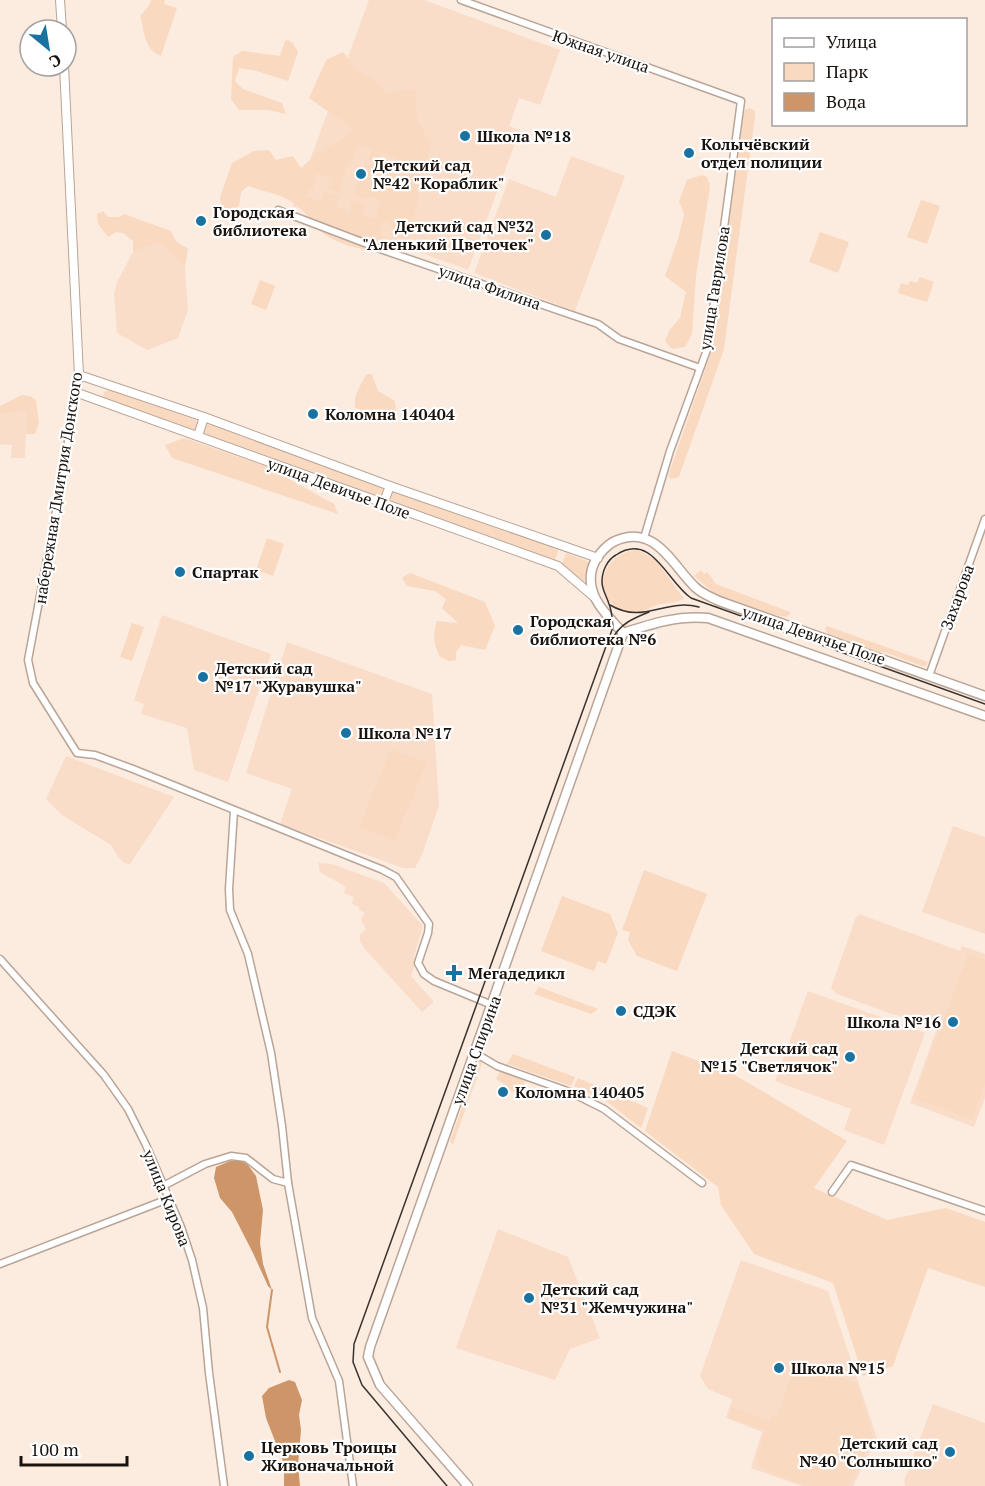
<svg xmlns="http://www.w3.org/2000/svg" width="985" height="1486" viewBox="0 0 985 1486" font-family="'PT Serif',serif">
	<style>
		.built { fill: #f9ddc9 }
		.green { fill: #fad9c1; fill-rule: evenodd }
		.water { fill: #ce9568 }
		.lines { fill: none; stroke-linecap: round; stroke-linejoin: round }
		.stream { stroke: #ce9568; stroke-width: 2 }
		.minor-casing { stroke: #b9a597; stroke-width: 9 }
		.tertiary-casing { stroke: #b9a597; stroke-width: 10 }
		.secondary-casing { stroke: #b9a597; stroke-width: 11 }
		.minor { stroke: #fff; stroke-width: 6 }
		.tertiary { stroke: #fff; stroke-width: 8 }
		.secondary { stroke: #fff; stroke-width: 8 }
		.tram { stroke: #3a322c; stroke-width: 1.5 }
		.poi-dot { fill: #1a72a1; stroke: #fff; stroke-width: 2 }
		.labels { text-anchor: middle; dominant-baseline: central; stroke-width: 4.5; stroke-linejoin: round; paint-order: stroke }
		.street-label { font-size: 16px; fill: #19120d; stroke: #fff }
		.poi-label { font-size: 16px; font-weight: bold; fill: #19120d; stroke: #fff; text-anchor: start }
	</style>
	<rect width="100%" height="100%" fill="#fcebdf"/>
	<g class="built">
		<path d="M369 0H424L560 50 540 105 519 98 509 126 520 130 468 270 293 206Z"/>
		<path d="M571 156 625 176 575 311 474 273 509 179 556 197Z"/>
		<path d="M157 241 185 267 188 310 178 338 147 350 117 333 114 294 117 282 133 252Z"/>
		<path d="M27 411 25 458H11L12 445 0 444V414Z"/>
		<path d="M162 615 271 654 228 782 194 770 187 728 141 714 144 704 134 700Z"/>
		<path d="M287 642 432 694 439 805 422 855 415 868H403L280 824 292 789 246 773Z"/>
		<path d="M66 756 174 797 130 864 124 863 118 857 111 845 62 815 46 799Z"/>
		<path d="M953 826 985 837V934L922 912Z"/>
		<path d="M318 863 332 864 384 883 423 926 414 956 415 965 411 976 434 1002 422 1012 364 948 360 941V934L366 929 361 919 365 913 359 910V907L352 904 354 897 344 893 346 887 320 872Z"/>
		<path d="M859 914 960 951 962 946 985 954V1098L974 1127 910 1103 938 1026 889 1013 837 994 831 988 855 919Z"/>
		<path d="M808 991 925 1033 884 1145 844 1130 851 1109 775 1081Z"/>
		<path d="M498 1229 568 1257 600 1338 570 1349 555 1380 456 1348Z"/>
		<path d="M741 1260 828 1291 877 1438 853 1486H802L751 1468 762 1432 726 1418 732 1399 708 1389 700 1376Z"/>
		<path d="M933 1404 985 1423V1486H905L904 1481Z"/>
	</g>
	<g class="green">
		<path d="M151 0H165L164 4 177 8 161 56C143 49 145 31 140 16L148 7Z"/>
		<path d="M288 40 293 43 298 52 288 81 257 71 239 68 235 81 243 89 282 103 286 114 268 110H239L231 99 233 57 242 51 280 56 285 41Z"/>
		<path d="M343 52 356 70 372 78 387 93 414 89C419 101 415 99 416 109 416 121 425 133 431 143L415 213 403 237 397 238 389 223 383 221 380 225 383 240 372 251C355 248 332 242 319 230 311 222 305 212 297 205 282 194 265 192 248 186L241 192 239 206 222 216 220 197 232 163 254 151 269 150 276 160 293 156 301 168 320 151 346 137 353 129 309 98 326 60ZM358 145 372 150 367 159 381 164 382 161 379 160 382 153 396 158 390 175 392 177 389 183 376 178 379 168 365 163 353 194 368 199 370 196 381 200 374 219 362 214 366 204 351 199 350 204 352 205 349 212 336 207 339 197 325 192 321 202 306 196 309 189 312 190 318 173 332 179 330 186H327L326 188 341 193 342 190 339 188 349 161H352Z"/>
		<path d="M750 108 755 111V116L724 349 679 477 671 479 668 476 712 350 744 113 745 110Z"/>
		<path d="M702 175 707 177 710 187 696 276 692 334 685 347 672 349 665 341 669 331 680 318 686 292 665 276 678 239 684 214 679 201 687 180Z"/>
		<path d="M921 200 940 206 927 244 907 237Z"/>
		<path d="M103 211 108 217H120L124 214 171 231 176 241 188 249 185 267 158 242 133 252V241L123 233 116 232 108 237 98 224 97 214Z"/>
		<path d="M820 232 849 242 838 273 809 262Z"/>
		<path d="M920 277 934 282 927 302 898 293 901 283 908 285 910 281 917 283Z"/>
		<path d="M260 280 275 286 266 310 251 304Z"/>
		<path d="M367 374H372L378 391 395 401 396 411 393 422 367 416 355 407C353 396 361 384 367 374Z"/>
		<path d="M110 390 196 420 198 424 196 431 193 432 104 400 103 396 104 392Z"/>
		<path d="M22 395 30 396 36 400 39 423 35 434H26L27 411 0 414V406Z"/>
		<path d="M206 422 384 487 386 490 381 498 377 497 203 434 202 432Z"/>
		<path d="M184 438 289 474V479L334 504 338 514 172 458 165 445Z"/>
		<path d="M393 490 559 549 555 560 393 502 388 498Z"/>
		<path d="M267 538 284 544 273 576 256 570Z"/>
		<path d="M638 550 656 560 684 599C676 603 666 603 657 605 651 607 646 611 640 612 594 617 589 554 638 550Z"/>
		<path d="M566 553 587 561 589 564 584 583 562 564Z"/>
		<path d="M701 570 704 574 707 572 716 584 790 612V614L786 617 774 615 715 594 694 576Z"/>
		<path d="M410 573 485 602 495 626 485 650 461 645 456 652V660L449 661 440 657C434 645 432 635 437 621L458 623 442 608 446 599 435 591 407 586 402 578Z"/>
		<path d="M132 623 144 627 132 661 120 657Z"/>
		<path d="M827 626 928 662 926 666H922L884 652 877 653 829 636 825 629Z"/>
		<path d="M391 749 427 763 394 841 359 827Z"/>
		<path d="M644 870 707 894 677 971 637 956 628 940 630 932 622 930Z"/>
		<path d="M562 896 610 914 618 933 606 964 598 961 594 971 541 951Z"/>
		<path d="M968 954 985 960V1085L972 1120 914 1098Z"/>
		<path d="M539 987 598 1009 591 1014 534 994Z"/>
		<path d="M672 1051 733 1074 847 1141 814 1188 887 1220 946 1208 985 1222V1287L928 1268 893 1366 863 1376 833 1283 754 1254 721 1205 718 1187 645 1131Z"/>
		<path d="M513 1054 575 1077 571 1086 507 1064Z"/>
		<path d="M480 1060 482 1063 453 1144 450 1142 478 1061Z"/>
		<path d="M500 1071 523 1080 525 1082 522 1093 519 1094 507 1090 508 1086 496 1079Z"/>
		<path d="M578 1078 648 1108 641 1128 606 1101 574 1086Z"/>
		<path d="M798 1358 857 1384 873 1437 848 1486H807L766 1471 759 1465 757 1457 765 1430 729 1418 732 1407 769 1421 772 1415 777 1416Z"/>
	</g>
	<g class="water">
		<path d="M230 1161H242L248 1165 256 1176 263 1210 260 1243 263 1264 272 1290 268 1286 253 1253 232 1212 220 1198 214 1178 216 1167Z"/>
		<path d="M289 1380 295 1382 302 1400 299 1415 301 1430 298 1465 300 1486H284V1464L266 1418 262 1396 269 1388Z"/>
	</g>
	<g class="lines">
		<path class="stream" d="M272 1290 267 1327 280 1372"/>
		<defs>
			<g id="minor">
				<path d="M461 0 741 101 708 347 670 451 644 538"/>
				<path d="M278 210 383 250 598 324 619 339 700 368"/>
				<path d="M75 392 65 463 28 660 33 683 77 753 95 755 133 769 383 870 396 877 429 924 428 933 418 963 424 974 434 981 492 1005"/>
				<path d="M929 676 985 519"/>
				<path d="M234 811 229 889 230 910 248 954 271 1053 282 1126 288 1183 312 1318 339 1381 353 1486"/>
				<path d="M0 959 104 1075 128 1109 146 1145 181 1227 192 1260 203 1308 209 1373 224 1486"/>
				<path d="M475 1053 497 1066 570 1092 604 1109 702 1183"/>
				<path d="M163 1186 205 1164 231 1156 246 1158 273 1179 288 1183"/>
				<path d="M832 1192 851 1165 985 1211"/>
				<path d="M0 1264 168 1199"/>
			</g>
			<g id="tertiary">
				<path d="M60 0 62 30"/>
				<path d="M64 66 79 375 75 392 558 566 594 597"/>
				<path d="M79 375 204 417 390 486 598 558"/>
				<path d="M198 436 204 417"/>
				<path d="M383 504 390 486"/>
			</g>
			<g id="secondary">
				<path d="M623 633C607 615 585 596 592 569 595 558 605 546 615 541 655 523 672 565 695 587 702 594 711 597 719 601L985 696"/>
				<path d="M623 633C651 624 678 615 708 618L985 716"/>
				<path d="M468 1486 380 1385 368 1357 370 1347 623 633"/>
			</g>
		</defs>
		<use href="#minor" class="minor-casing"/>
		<use href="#tertiary" class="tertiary-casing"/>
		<use href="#secondary" class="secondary-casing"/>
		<use href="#minor" class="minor"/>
		<use href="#tertiary" class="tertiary"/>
		<use href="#secondary" class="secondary"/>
		<g class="tram">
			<path d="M610 605C644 625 664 598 699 607"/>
			<path d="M612 640C619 624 634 618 649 612"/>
			<path d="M447 1486 362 1385 353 1362 354 1344 613 627C612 619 612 611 609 604 607 597 602 590 602 582 602 571 607 560 616 555 652 531 667 582 691 598L985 704"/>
		</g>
	</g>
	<g class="poi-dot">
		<circle cx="465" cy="136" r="6"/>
		<circle cx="689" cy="153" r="6"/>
		<circle cx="361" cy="174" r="6"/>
		<circle cx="201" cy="221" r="6"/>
		<circle cx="546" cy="235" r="6"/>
		<circle cx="313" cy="414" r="6"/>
		<circle cx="180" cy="572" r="6"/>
		<circle cx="518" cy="630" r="6"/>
		<circle cx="203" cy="677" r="6"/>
		<circle cx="346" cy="733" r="6"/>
		<path d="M451 964h6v6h6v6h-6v6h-6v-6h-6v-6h6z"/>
		<circle cx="621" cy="1011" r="6"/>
		<circle cx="953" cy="1022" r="6"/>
		<circle cx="850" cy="1057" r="6"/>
		<circle cx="503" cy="1092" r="6"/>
		<circle cx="529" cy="1298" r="6"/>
		<circle cx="779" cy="1368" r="6"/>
		<circle cx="950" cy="1452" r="6"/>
		<circle cx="249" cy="1456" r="6"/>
	</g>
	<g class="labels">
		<g class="street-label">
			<text transform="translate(601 51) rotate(19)">Южная улица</text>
			<text transform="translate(490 287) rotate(19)">улица Филина</text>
			<text transform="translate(714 288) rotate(-81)">улица Гаврилова</text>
			<text transform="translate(58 488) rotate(-81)">набережная Дмитрия Донского</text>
			<text transform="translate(339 488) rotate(20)">улица Девичье Поле</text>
			<text transform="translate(957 597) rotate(-70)">Захарова</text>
			<text transform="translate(814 635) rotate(19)">улица Девичье Поле</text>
			<text transform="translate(476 1050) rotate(-70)">улица Спирина</text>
			<text transform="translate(167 1198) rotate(68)">улица Кирова</text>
		</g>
		<g class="poi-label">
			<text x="477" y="136">Школа №18</text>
			<text x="701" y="144">Колычёвский<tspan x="701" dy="18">отдел полиции</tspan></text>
			<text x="373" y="165">Детский сад<tspan x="373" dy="18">№42 "Кораблик"</tspan></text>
			<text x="213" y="212">Городская<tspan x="213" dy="18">библиотека</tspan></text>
			<text x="534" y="226" text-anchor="end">Детский сад №32<tspan x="534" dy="18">"Аленький Цветочек"</tspan></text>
			<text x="325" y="414">Коломна 140404</text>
			<text x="192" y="572">Спартак</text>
			<text x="530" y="621">Городская<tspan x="530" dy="18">библиотека №6</tspan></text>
			<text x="215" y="668">Детский сад<tspan x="215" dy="18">№17 "Журавушка"</tspan></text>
			<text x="358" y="733">Школа №17</text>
			<text x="468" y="973">Мегадедикл</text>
			<text x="633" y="1011">СДЭК</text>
			<text x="941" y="1022" text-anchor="end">Школа №16</text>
			<text x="838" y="1048" text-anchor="end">Детский сад<tspan x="838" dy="18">№15 "Светлячок"</tspan></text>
			<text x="515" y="1092">Коломна 140405</text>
			<text x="541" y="1289">Детский сад<tspan x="541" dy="18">№31 "Жемчужина"</tspan></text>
			<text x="791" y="1368">Школа №15</text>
			<text x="938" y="1443" text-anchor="end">Детский сад<tspan x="938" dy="18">№40 "Солнышко"</tspan></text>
			<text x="261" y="1447">Церковь Троицы<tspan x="261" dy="18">Живоначальной</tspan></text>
		</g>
	</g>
	<rect x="772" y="18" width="195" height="108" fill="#ffffff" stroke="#a3a09e" stroke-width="1.5"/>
	<rect x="784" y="38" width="30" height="9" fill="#ffffff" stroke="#a3a09e" stroke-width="1.5"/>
	<text x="826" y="48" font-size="18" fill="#19120d">Улица</text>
	<rect x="784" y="63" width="30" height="18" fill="#fad9c1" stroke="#a3a09e" stroke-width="1.5"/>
	<text x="826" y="78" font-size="18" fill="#19120d">Парк</text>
	<rect x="784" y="93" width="30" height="18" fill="#ce9568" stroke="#a3a09e" stroke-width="1.5"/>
	<text x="826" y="108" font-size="18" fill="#19120d">Вода</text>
	<g transform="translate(48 48) rotate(150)"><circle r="28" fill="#ffffff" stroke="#a3a09e" stroke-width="1.5"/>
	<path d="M0-4.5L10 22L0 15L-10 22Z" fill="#1a72a1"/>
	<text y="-9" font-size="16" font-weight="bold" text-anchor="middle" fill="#19120d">С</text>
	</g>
	<path d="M21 1456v9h106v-9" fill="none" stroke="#19120d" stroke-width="3"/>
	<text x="30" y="1456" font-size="18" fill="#19120d" stroke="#ffffff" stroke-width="4.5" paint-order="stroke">100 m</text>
</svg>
